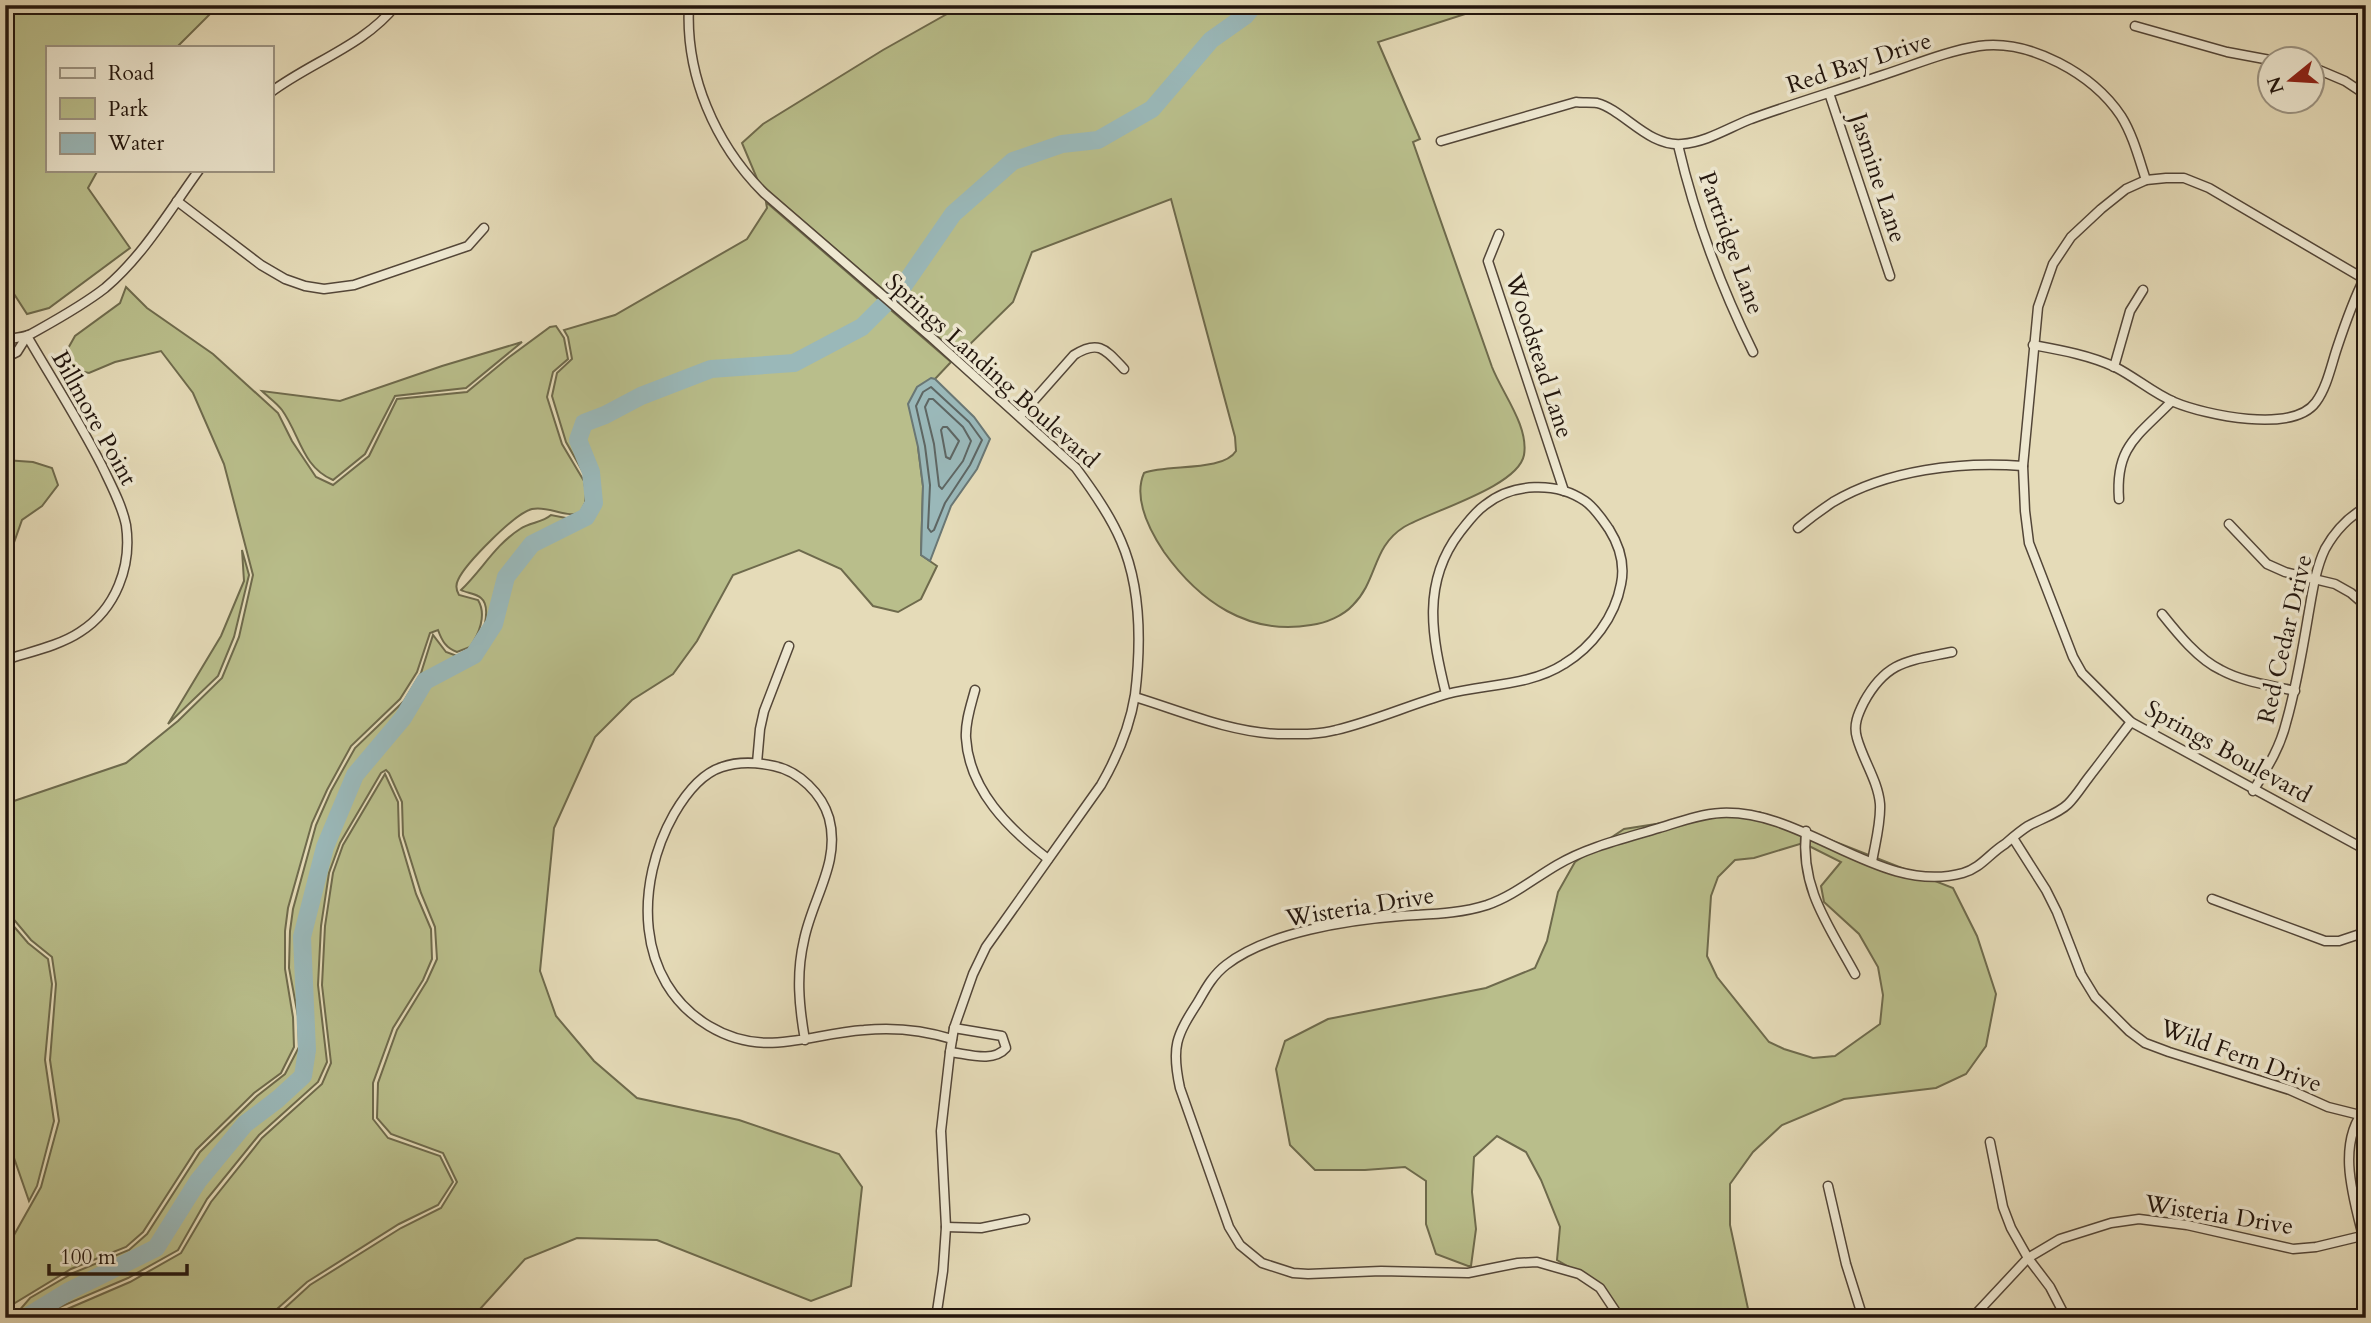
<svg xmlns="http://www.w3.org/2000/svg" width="2371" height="1323" viewBox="0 0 2371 1323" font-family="Cardo,serif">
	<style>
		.green { fill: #b9be8b; stroke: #6e6a4c; stroke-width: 2; fill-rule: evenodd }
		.water { fill: #9ab8b9; stroke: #6a7774; stroke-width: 2 }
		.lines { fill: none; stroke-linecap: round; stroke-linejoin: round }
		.shore { stroke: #5e6663; stroke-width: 2 }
		.river { stroke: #9ab8b9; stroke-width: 18 }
		.minor-casing { stroke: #534638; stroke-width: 11 }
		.minor { stroke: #eee8d1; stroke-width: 8 }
		.labels { text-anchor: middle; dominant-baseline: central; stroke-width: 7; stroke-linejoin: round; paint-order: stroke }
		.street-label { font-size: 24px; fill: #22150d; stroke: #eee8d1 }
	</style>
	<rect width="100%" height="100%" fill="#e5dbb8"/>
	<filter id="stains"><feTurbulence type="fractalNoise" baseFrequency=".00286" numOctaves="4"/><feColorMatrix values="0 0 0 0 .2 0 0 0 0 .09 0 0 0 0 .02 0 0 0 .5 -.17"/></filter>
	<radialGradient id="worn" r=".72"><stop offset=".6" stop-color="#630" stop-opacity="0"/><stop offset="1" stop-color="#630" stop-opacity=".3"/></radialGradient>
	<g class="green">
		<path d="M5 5H226L212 12 177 47H47V170H98L88 188 130 248 49 308 27 314 5 280Z"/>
		<path d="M963 5H1493L1378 42 1420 139 1413 142C1439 217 1465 292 1492 367 1502 393 1529 426 1524 455 1518 487 1431 511 1404 527 1372 547 1378 580 1353 605 1343 616 1326 623 1311 625 1248 636 1199 601 1164 552 1150 531 1133 498 1144 473 1168 464 1223 472 1236 451L1235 437 1171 199 1032 252 1013 302 959 355 767 190 758 181 742 143 763 124 883 50Z"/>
		<path d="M766 202 951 362 935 379H931L918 447 923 486 921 555 937 566 921 599 898 612 873 606 841 569 799 550 733 575 697 641 673 674 632 700 595 737 554 828 540 971 556 1016 594 1061 637 1098 739 1120 839 1154 862 1187 851 1286 811 1301 657 1240 577 1238 525 1259 472 1318H274L310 1285 401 1228 441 1208 457 1182 443 1153 391 1134 377 1118 378 1083 397 1030 427 981 437 959 435 927 421 893 403 835 402 802 389 773 386 770 381 773 340 843 329 873 321 926 318 985 327 1062 318 1082 259 1135 207 1199 178 1250 128 1278 55 1309 43 1318H6L18 1312 30 1298 73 1273 129 1250 147 1234 200 1152 257 1096 285 1074 299 1047 298 1016 289 968 290 931 293 909 316 825 331 791 355 748 404 701 421 673 433 635 446 652 457 656C461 655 469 653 472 650 483 642 492 607 481 598 476 593 466 593 461 590 482 570 495 545 520 529 530 522 542 523 551 515L571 519 582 516 589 504 591 493 587 479 566 442 552 396 557 373 572 359 568 337 564 330 615 315 747 239 767 208Z"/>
		<path d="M126 287 147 308 213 354 278 413 292 441 316 477 333 485 369 456 397 399 467 392 508 358 550 327 556 326 564 338 568 359 553 372 547 397 562 444 584 481 586 493 585 503 580 513C564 518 548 505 532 509 515 513 465 564 458 580 455 586 456 590 459 595L478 600C487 615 479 634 470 647L457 652C446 648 442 641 438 630L430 633 417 672 400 699 351 746 327 790 312 823 288 908 285 931V969L293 1017 294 1047 281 1073 254 1093 196 1150 143 1232 126 1247 71 1269 5 1309V1251L41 1187 59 1121 50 1060 56 984 52 957 31 940 5 909V804L126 763 178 721 222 678 239 637 253 575 224 464 193 393 161 351 115 362 89 373 75 370 66 352 75 336 120 303Z"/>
		<path d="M522 342 466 388 395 396 365 454 333 480C302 467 300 435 282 410 277 403 268 397 262 391L340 401 442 366Z"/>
		<path d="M5 460 33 462 52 468 58 485 42 506 22 520 11 551 5 557Z"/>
		<path d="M242 550 249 575 234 637 218 676 168 724 221 636 244 581Z"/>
		<path d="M385 774 398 802 399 836 416 894 431 929 432 959 423 980 393 1028 373 1083V1119L388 1138 440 1156 453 1182 438 1205 399 1224 307 1282 267 1318H51L58 1313 130 1282 181 1253 211 1202 262 1138 322 1084 331 1063 322 985 325 926 333 873 343 845Z"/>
		<path d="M1759 812 1953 888 1977 936 1996 994 1986 1046 1966 1074 1936 1088 1844 1099 1782 1125 1753 1152 1730 1184V1225L1750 1318H1622L1588 1278 1557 1260 1560 1227 1541 1180 1526 1152 1497 1136 1474 1157 1472 1192 1476 1229 1471 1266H1468L1436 1254 1426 1224V1181L1405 1167 1365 1170H1315L1290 1145 1276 1069 1285 1041 1328 1019 1486 988 1535 968 1547 941 1558 892 1575 862 1624 829 1720 814ZM1803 843 1841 862 1821 886 1824 902 1859 934 1878 967 1883 995 1880 1024 1835 1056 1813 1058 1784 1049 1769 1042 1717 977 1707 956 1711 896 1718 877 1735 860 1754 858Z"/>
		<path d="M5 916 28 943 48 959 52 984 45 1060 54 1121 37 1186 29 1201 5 1132Z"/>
	</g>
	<path class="water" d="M931 378 935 379 974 417 990 439 977 469 951 506 930 561 921 555 923 486 918 447 908 404 917 387Z"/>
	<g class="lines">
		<g class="shore">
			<path d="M931 387 969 422 982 440 970 465 945 503 934 530 931 532 928 528 930 485 925 446 916 406 923 392Z"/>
			<path d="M929 399H933L963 427 971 441 963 461 942 489 939 486 934 444 925 407Z"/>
			<path d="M943 427H947L959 441 950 459 946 457 941 430Z"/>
		</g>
		<path class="river" d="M25 1318 69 1291 156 1248 198 1181 245 1124 278 1099 303 1076 307 1050 302 937 325 847 355 775 403 718 425 681 474 655 494 624 506 577 532 544 586 517 594 503 591 472 578 440 584 423 605 415 641 396 711 369 794 363 862 327 904 285 953 214 1013 161 1062 144 1098 140 1152 109 1211 40 1245 16 1254 5"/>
		<defs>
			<g id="minor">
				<path d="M689 5C685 75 715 144 764 193L932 338 1076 468C1093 491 1110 515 1121 541 1141 587 1141 646 1135 695 1130 726 1116 759 1101 785L986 947 973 974 954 1028 950 1052 941 1131 946 1227 943 1271 936 1318"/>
				<path d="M2135 26 2227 52 2270 60"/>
				<path d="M2312 67 2345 81 2366 95"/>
				<path d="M271 92C311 62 365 45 396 5"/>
				<path d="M1829 93 1890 276"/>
				<path d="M1441 141 1576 102C1582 103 1591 102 1597 103 1624 110 1648 147 1682 144 1707 142 1728 128 1751 119 1795 103 1839 90 1883 75 1914 65 1947 51 1979 46 2030 39 2093 74 2121 116 2133 135 2139 159 2146 180"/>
				<path d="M1678 145C1695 218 1720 285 1753 352"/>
				<path d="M177 201 261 265 285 279 305 286 324 289 354 285 468 246 484 228"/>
				<path d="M1499 234 1488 261 1564 491"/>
				<path d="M2366 280 2209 188 2184 178H2166L2146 180 2126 189 2101 209 2071 237 2053 264 2038 307 2023 466 2025 511 2029 543 2073 657 2082 673 2131 722 2366 850"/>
				<path d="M5 341C14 337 23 338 31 334 56 320 82 306 105 288 143 256 170 210 199 170"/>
				<path d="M2033 345C2060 350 2089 355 2115 367 2135 377 2153 393 2174 402 2205 415 2293 434 2316 402 2327 387 2331 366 2337 348 2345 324 2353 301 2364 279"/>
				<path d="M5 358 17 352 27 336"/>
				<path d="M2114 367 2130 311 2143 290"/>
				<path d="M1020 416 1074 355C1099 339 1106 350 1124 369"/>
				<path d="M2119 499C2115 446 2138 436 2172 401"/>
				<path d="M2229 524 2267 564 2285 572 2335 584 2351 593 2366 606"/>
				<path d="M1798 528C1809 519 1821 510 1833 502 1887 470 1961 461 2023 466"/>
				<path d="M2162 614C2178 634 2198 659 2221 670 2243 682 2270 685 2295 691"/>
				<path d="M5 660C29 652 59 646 80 632 116 609 132 566 126 525 122 505 111 485 102 466 79 421 52 379 27 336"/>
				<path d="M975 690C971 705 965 722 966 738 969 790 1009 829 1048 859"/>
				<path d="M1135 697C1181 711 1229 732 1278 734 1297 734 1317 735 1336 730 1374 721 1409 705 1447 694 1485 684 1530 686 1564 664 1592 647 1615 617 1621 584 1625 565 1619 545 1609 529 1602 519 1595 508 1585 501 1556 481 1512 483 1485 505 1475 512 1468 522 1460 532 1421 583 1432 637 1446 694"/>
				<path d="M757 763 760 729 764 711 789 646"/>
				<path d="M2253 791C2267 768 2280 748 2286 723 2296 688 2302 653 2308 617 2312 595 2315 570 2325 549 2335 531 2348 517 2366 507"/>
				<path d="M1806 831C1800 889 1829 926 1855 974"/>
				<path d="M2013 838 2046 890 2057 912 2081 974 2095 997 2129 1031 2145 1043 2169 1052 2290 1090 2328 1107 2360 1115"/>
				<path d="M1872 862C1875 844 1881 823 1880 804 1878 781 1863 760 1857 738 1853 725 1858 714 1864 702 1887 660 1909 661 1952 652"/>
				<path d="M2212 899 2325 941H2339L2366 932"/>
				<path d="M805 1040C799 1006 796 974 804 940 812 899 841 862 829 818 822 794 799 771 774 766 756 762 739 761 722 767 700 774 685 795 674 814 635 883 634 981 709 1026 764 1059 807 1034 864 1030 894 1027 923 1030 952 1039"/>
				<path d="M950 1052C968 1054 993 1063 1006 1048L1002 1036 954 1028"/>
				<path d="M1990 1142 2003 1207 2011 1228 2028 1258 2050 1287 2066 1318"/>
				<path d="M1828 1186 1846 1264 1863 1318"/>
				<path d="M946 1227 981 1228 1025 1219"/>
				<path d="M2363 1236C2353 1197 2336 1142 2366 1108"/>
				<path d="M1620 1318 1600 1288 1579 1274 1537 1262 1518 1263 1468 1273 1381 1271 1308 1274 1293 1273 1262 1263 1240 1245 1229 1227 1180 1088C1171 1047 1176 1036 1198 1002 1206 988 1213 975 1226 965 1268 932 1349 920 1401 916 1430 914 1459 914 1487 905 1513 896 1533 879 1557 865 1587 847 1626 838 1659 828 1679 822 1700 814 1721 813 1805 809 1880 896 1963 873 1981 868 1990 853 2005 844 2012 838 2020 831 2028 826 2040 819 2058 814 2068 804 2076 796 2082 786 2089 777 2103 759 2117 740 2131 722"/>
				<path d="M1972 1318 2028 1258 2060 1239 2111 1223 2139 1219 2187 1225 2293 1249 2316 1247 2366 1235"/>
			</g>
		</defs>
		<use href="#minor" class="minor-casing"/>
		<use href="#minor" class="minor"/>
	</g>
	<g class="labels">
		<g class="street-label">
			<text transform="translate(1859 63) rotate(-18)">Red Bay Drive</text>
			<text transform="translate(1878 178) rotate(72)">Jasmine Lane</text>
			<text transform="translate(1731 243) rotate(70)">Partridge Lane</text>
			<text transform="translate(1539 356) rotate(72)">Woodstead Lane</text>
			<text transform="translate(992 371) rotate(42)">Springs Landing Boulevard</text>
			<text transform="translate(94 418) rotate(61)">Billmore Point</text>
			<text transform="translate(2285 639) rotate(-77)">Red Cedar Drive</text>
			<text transform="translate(2228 752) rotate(29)">Springs Boulevard</text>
			<text transform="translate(1360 907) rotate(-9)">Wisteria Drive</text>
			<text transform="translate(2241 1056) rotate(20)">Wild Fern Drive</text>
			<text transform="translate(2219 1215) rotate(9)">Wisteria Drive</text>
		</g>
	</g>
	<rect width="2371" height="1323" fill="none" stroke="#e5dbb8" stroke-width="28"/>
	<rect x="7" y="7" width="2357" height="1309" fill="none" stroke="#22150d" stroke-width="3.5"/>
	<rect x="14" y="14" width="2343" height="1295" fill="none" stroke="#22150d" stroke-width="2"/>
	<rect x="46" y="46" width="228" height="126" fill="#eee8d1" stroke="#9c9483" stroke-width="2"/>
	<rect x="60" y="68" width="35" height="10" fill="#eee8d1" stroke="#9c9483" stroke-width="2"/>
	<text x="108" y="80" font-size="21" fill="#22150d">Road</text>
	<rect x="60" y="98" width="35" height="21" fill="#b9be8b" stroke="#9c9483" stroke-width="2"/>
	<text x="108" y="116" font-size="21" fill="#22150d">Park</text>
	<rect x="60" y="133" width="35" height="21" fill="#9ab8b9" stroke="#9c9483" stroke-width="2"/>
	<text x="108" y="150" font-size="21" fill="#22150d">Water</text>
	<g transform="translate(2291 80) rotate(252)"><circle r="33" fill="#eee8d1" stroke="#9c9483" stroke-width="2"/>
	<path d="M0-5L12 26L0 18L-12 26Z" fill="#8f2418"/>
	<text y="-10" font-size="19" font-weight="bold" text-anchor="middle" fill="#22150d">N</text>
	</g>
	<path d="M49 1264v10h138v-10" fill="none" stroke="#22150d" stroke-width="3.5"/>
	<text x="60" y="1264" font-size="21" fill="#22150d" stroke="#eee8d1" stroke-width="5" paint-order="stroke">100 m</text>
	<rect width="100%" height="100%" filter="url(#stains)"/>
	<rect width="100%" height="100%" fill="url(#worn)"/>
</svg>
